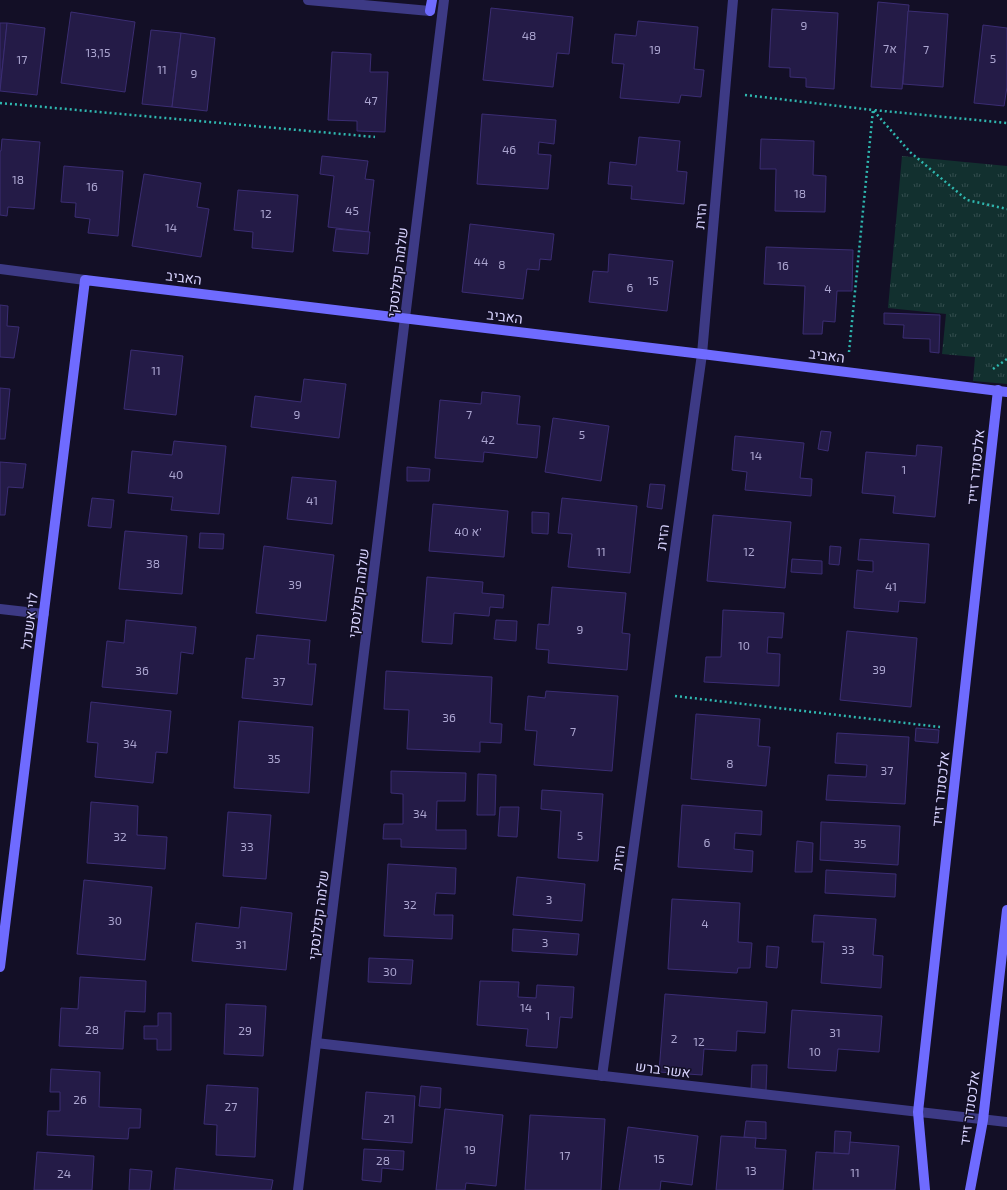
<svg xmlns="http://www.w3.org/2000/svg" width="1007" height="1190" viewBox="0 0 1007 1190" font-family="'Exo 2',Heebo,sans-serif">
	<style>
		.park { fill: url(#park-tufts) }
		.building { fill: #241b47; stroke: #3b2d73 }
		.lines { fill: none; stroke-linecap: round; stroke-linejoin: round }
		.path { stroke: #2fb8b0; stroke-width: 2.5; stroke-dasharray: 2 3; stroke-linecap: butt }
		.street { stroke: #3d3a85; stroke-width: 10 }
		.secondary { stroke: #6f6bff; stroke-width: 10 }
		.labels { text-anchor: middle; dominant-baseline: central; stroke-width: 3; stroke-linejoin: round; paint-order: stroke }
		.number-label { font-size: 12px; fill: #aca6d1 }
		.street-label { font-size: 14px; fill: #d9d4ff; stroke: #130f26 }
	</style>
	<defs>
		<pattern id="park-tufts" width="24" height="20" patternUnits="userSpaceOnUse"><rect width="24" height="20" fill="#12302f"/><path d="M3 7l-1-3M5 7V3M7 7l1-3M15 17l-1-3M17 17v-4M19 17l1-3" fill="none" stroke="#344d4e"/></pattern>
	</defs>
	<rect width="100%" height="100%" fill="#130f26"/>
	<path class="park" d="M902 156 1007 166V384L973 381 975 357 942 354 946 314 888 308Z"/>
	<g class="building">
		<path d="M878 2 909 5 902 89 871 87Z"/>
		<path d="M491 8 573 17 569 54 557 53 553 87 483 80Z"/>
		<path d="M772 9 838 13 834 89 806 87V78L790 77V68L769 67Z"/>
		<path d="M908 11 948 14 943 87 903 84Z"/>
		<path d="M71 12 135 22 125 92 61 83Z"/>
		<path d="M638 21 698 27 694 69 704 70 701 97 681 95 679 103 620 98 624 64 612 63 615 34 636 36Z"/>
		<path d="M0 23H7L0 91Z"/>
		<path d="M7 23 45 28 37 95 0 91Z"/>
		<path d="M983 25 1007 28V87L1004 106 974 103Z"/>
		<path d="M151 30 181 33 172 107 142 104Z"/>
		<path d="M181 33 215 38 207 111 172 107Z"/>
		<path d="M332 52 371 54 370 72H388L385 132 357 131V121L328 120Z"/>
		<path d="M482 114 556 120 554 144 539 142 538 154 551 155 548 189 477 184Z"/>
		<path d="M639 137 680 141 677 171 687 172 684 204 631 199 632 186 608 184 610 162 636 165Z"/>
		<path d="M2 139 40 142 34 209 8 207 7 216 0 215V151H1Z"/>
		<path d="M761 139 814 141 813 175 826 176 825 212 775 211 776 169H760Z"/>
		<path d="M322 156 368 161 365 179 374 180 368 232 328 227 334 176 320 174Z"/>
		<path d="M64 166 123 171 118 236 88 233 90 219 75 217 76 203 61 202Z"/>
		<path d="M144 174 201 183 197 207 209 209 201 257 132 246Z"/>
		<path d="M238 190 298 195 293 252 252 248 253 232 234 230Z"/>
		<path d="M470 224 554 234 551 260 540 259 539 270 527 269 523 299 462 292Z"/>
		<path d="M336 229 370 232 368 254 333 251Z"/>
		<path d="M766 247 853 250 852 291H837L835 322 823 321 822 334H803L805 286 764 284Z"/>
		<path d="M609 254 673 261 667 311 589 302 593 271 608 272Z"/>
		<path d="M0 305 8 306 7 326 19 327 14 358 0 357Z"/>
		<path d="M884 313 940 315 939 353 930 352V339L903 338 904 325 884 324Z"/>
		<path d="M131 350 183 356 176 415 124 409Z"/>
		<path d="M304 379 346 384 339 438 251 427 255 396 301 402Z"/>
		<path d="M0 388 10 389 5 439H0Z"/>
		<path d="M482 392 520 396 517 424 540 426 537 458 484 452 483 462 435 458 440 400 481 404Z"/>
		<path d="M553 418 609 426 601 481 545 472Z"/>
		<path d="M821 431 831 432 828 451 818 449Z"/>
		<path d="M735 436 804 443 800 478 812 479 811 496 745 490 747 472 732 470Z"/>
		<path d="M174 441 226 446 219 514 171 510 173 497 128 493 132 451 172 455Z"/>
		<path d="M917 445 942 447 935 517 893 513 895 496 862 493 866 452 916 456Z"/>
		<path d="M0 462 26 464 23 488 8 487 5 515H0Z"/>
		<path d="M407 467 430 469 429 481H407Z"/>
		<path d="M292 477 336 481 332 524 287 519Z"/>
		<path d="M650 484 665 485 662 509 647 507Z"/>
		<path d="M92 498 114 500 111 528 88 526Z"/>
		<path d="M562 498 637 506 630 573 568 567 572 534 558 533Z"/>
		<path d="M433 504 508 511 504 557 429 551Z"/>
		<path d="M532 512 549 513 548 534 532 533Z"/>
		<path d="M713 515 791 522 785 588 707 581Z"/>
		<path d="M125 531 187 536 182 594 119 589Z"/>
		<path d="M200 533 224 534 223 549 199 548Z"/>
		<path d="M860 539 929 544 925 603 899 601 898 612 854 608 857 570 873 572V561L858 560Z"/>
		<path d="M264 546 334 555 326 621 256 613Z"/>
		<path d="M830 546 841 547 839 565 829 564Z"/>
		<path d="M792 559 822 561V574L791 572Z"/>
		<path d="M427 577 483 582 482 593 504 595 503 608 490 607 489 616 454 613 452 644 422 642Z"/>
		<path d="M552 587 626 593 622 633 630 634 627 670 548 663 549 650 536 649 538 624 549 625Z"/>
		<path d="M723 610 784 613 782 638 768 637 767 653 780 654 779 686 704 682 706 657H721Z"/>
		<path d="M126 620 196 627 193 654 181 652 177 694 102 687 107 641 124 643Z"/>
		<path d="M496 620 517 621 516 641 494 639Z"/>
		<path d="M847 631 917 638 911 707 840 700Z"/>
		<path d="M257 635 310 640 308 664H316L312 705 242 698 246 658 254 659Z"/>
		<path d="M386 671 492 677 490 723 502 724 501 743 480 742V752L407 749 409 710 384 709Z"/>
		<path d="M546 691 618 696 612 771 534 765 537 731 525 730 528 696 545 698Z"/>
		<path d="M91 702 171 711 167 753 156 752 153 783 95 777 98 743 87 742Z"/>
		<path d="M696 714 760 719 758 746 770 747 766 786 691 779Z"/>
		<path d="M239 721 313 727 309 793 234 788Z"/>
		<path d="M916 728 939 730 938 743 915 741Z"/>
		<path d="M837 733 909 737 905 804 826 800 828 775 866 777 867 765 835 763Z"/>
		<path d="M391 771 466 773 465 801H437L436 830H466V849L401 847V839H383L384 824H403V794L391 793Z"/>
		<path d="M478 774 496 775 495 815H477Z"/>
		<path d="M542 790 603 794 598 861 558 858 561 811 541 809Z"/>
		<path d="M91 802 138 806 137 835 167 837 165 869 87 863Z"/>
		<path d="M682 805 762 811 761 835 735 833 734 849 753 851 752 872 678 867Z"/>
		<path d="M500 807H519L517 837 498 836Z"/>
		<path d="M228 812 271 815 266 879 223 876Z"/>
		<path d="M821 822 900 826 898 865 820 860Z"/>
		<path d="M797 841 813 843 812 872H795Z"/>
		<path d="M388 864 456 868 455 894 436 893 434 915H453L452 939 384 936Z"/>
		<path d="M826 870 896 874 895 897 825 893Z"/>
		<path d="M517 877 585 884 582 921 513 915Z"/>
		<path d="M84 880 152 887 145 960 77 954Z"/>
		<path d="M672 899 740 903 738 942 752 943 750 968H738L737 973 668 969Z"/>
		<path d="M241 907 292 913 286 970 192 961 196 923 239 928Z"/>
		<path d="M814 915 876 919 873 955 883 956 881 988 821 983 824 942H812Z"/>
		<path d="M513 929 579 934 577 955 512 951Z"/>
		<path d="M767 946 779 947 777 968 766 967Z"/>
		<path d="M369 958 413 960 411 984 368 982Z"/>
		<path d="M80 977 146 981 145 1012 125 1011 123 1049 59 1046 61 1008 78 1009Z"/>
		<path d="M480 981 519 982 518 997 536 998 537 985 574 987 572 1018 560 1017 557 1048 526 1046 528 1029 477 1025Z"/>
		<path d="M665 994 767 1002 765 1033 737 1031 736 1051 704 1049 702 1075 659 1072Z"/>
		<path d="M226 1004 266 1006 263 1056 224 1054Z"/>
		<path d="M792 1010 882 1016 879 1052 838 1049 836 1071 788 1068Z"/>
		<path d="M158 1013H171V1050H157V1039H144V1026H158Z"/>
		<path d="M752 1065H767L766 1091 751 1090Z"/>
		<path d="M51 1069 100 1072 99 1107 141 1109 140 1128H129L128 1139 47 1135 48 1111H60V1092H50Z"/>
		<path d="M207 1085 258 1088 255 1157 216 1155 217 1125 204 1124Z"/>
		<path d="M421 1086 441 1088 440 1108 419 1106Z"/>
		<path d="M366 1092 415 1096 412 1143 362 1139Z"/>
		<path d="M445 1109 503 1115 496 1186 466 1183 465 1190H436Z"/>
		<path d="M530 1115 605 1119 601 1190H525Z"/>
		<path d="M746 1121 766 1122V1139L744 1137Z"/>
		<path d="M628 1127 698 1136 692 1185 661 1181 660 1190H619Z"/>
		<path d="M835 1131 851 1132 849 1154 834 1153Z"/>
		<path d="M721 1136 756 1138 755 1148 786 1150 783 1190H716Z"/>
		<path d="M850 1142 899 1146 895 1190H813L816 1152 849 1154Z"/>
		<path d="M364 1149 404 1151 403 1170 382 1168 381 1182 362 1180Z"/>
		<path d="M37 1152 94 1156 92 1190H34Z"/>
		<path d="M176 1168 273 1180 271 1190H174Z"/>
		<path d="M130 1169 152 1171 150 1190H129Z"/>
	</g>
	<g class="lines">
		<g class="path">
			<path d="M745 95 873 110 910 152 967 200 1007 209"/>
			<path d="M0 103 375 137"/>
			<path d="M849 352 873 110 1007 123"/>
			<path d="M993 369 1007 359"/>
			<path d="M675 696 940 727"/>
		</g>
		<g class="street">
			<path d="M308 0 430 11"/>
			<path d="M0 269 85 280"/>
			<path d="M0 609 44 614"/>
			<path d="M316 1043 1007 1122"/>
			<path d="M602 1076 702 354 733 0"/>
			<path d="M298 1190 444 0"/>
		</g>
		<g class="secondary">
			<path d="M430 11 432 0"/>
			<path d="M0 967 85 280 702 354 1007 392"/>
			<path d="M925 1190 918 1112 998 390"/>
			<path d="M970 1190 983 1120 1007 910"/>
		</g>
	</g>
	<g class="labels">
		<g class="number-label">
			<text x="804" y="25">9</text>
			<text x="529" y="35">48</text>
			<text x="890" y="48">7א</text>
			<text x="655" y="49">19</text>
			<text x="926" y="49">7</text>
			<text x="98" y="52">13,15</text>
			<text x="993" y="58">5</text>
			<text x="22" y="59">17</text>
			<text x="162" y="69">11</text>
			<text x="194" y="73">9</text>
			<text x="371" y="100">47</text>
			<text x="509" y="149">46</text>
			<text x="18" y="179">18</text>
			<text x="92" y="186">16</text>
			<text x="800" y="193">18</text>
			<text x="352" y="210">45</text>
			<text x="266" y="213">12</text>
			<text x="171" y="227">14</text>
			<text x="481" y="261">44</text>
			<text x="502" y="264">8</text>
			<text x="783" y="265">16</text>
			<text x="653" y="280">15</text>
			<text x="630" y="287">6</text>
			<text x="828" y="288">4</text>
			<text x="156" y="370">11</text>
			<text x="297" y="414">9</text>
			<text x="469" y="414">7</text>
			<text x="582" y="434">5</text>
			<text x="488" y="439">42</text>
			<text x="756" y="455">14</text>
			<text x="904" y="469">1</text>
			<text x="176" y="474">40</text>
			<text x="312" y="500">41</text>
			<text x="468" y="531">40 א'</text>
			<text x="601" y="551">11</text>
			<text x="749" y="551">12</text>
			<text x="153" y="563">38</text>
			<text x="295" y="584">39</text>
			<text x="891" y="586">41</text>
			<text x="580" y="629">9</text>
			<text x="744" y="645">10</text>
			<text x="879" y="669">39</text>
			<text x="142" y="670">36</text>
			<text x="279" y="681">37</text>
			<text x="449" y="717">36</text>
			<text x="573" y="731">7</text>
			<text x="130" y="743">34</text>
			<text x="274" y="758">35</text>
			<text x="730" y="763">8</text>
			<text x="887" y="770">37</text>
			<text x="420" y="813">34</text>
			<text x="580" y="835">5</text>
			<text x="120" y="836">32</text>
			<text x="707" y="842">6</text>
			<text x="860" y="843">35</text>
			<text x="247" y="846">33</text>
			<text x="549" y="899">3</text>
			<text x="410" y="904">32</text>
			<text x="115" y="920">30</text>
			<text x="705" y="923">4</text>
			<text x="545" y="942">3</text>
			<text x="241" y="944">31</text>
			<text x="848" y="949">33</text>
			<text x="390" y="971">30</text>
			<text x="526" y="1007">14</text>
			<text x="548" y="1015">1</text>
			<text x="92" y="1029">28</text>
			<text x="245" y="1030">29</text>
			<text x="835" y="1032">31</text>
			<text x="674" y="1038">2</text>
			<text x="699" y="1041">12</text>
			<text x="815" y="1051">10</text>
			<text x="80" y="1099">26</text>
			<text x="231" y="1106">27</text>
			<text x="389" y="1118">21</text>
			<text x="470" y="1149">19</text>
			<text x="565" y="1155">17</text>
			<text x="659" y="1158">15</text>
			<text x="383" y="1160">28</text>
			<text x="751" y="1170">13</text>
			<text x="855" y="1172">11</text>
			<text x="64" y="1173">24</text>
		</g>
		<g class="street-label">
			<text transform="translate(700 216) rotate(-85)">הזית</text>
			<text transform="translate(397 272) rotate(-83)">שלמה קפלנסקי</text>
			<text transform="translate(184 277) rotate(7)">האביב</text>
			<text transform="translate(505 316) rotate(7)">האביב</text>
			<text transform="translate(827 355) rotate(7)">האביב</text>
			<text transform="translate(975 467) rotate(-84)">אלכסנדר זייד</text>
			<text transform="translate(662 537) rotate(-82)">הזית</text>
			<text transform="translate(358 593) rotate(-83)">שלמה קפלנסקי</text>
			<text transform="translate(29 621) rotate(-83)">לוי אשכול</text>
			<text transform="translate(940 789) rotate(-84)">אלכסנדר זייד</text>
			<text transform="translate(618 858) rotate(-82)">הזית</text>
			<text transform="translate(318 915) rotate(-83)">שלמה קפלנסקי</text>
			<text transform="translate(663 1069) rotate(7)">אשר ברש</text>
			<text transform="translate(969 1108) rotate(-82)">אלכסנדר זייד</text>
		</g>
	</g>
</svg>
